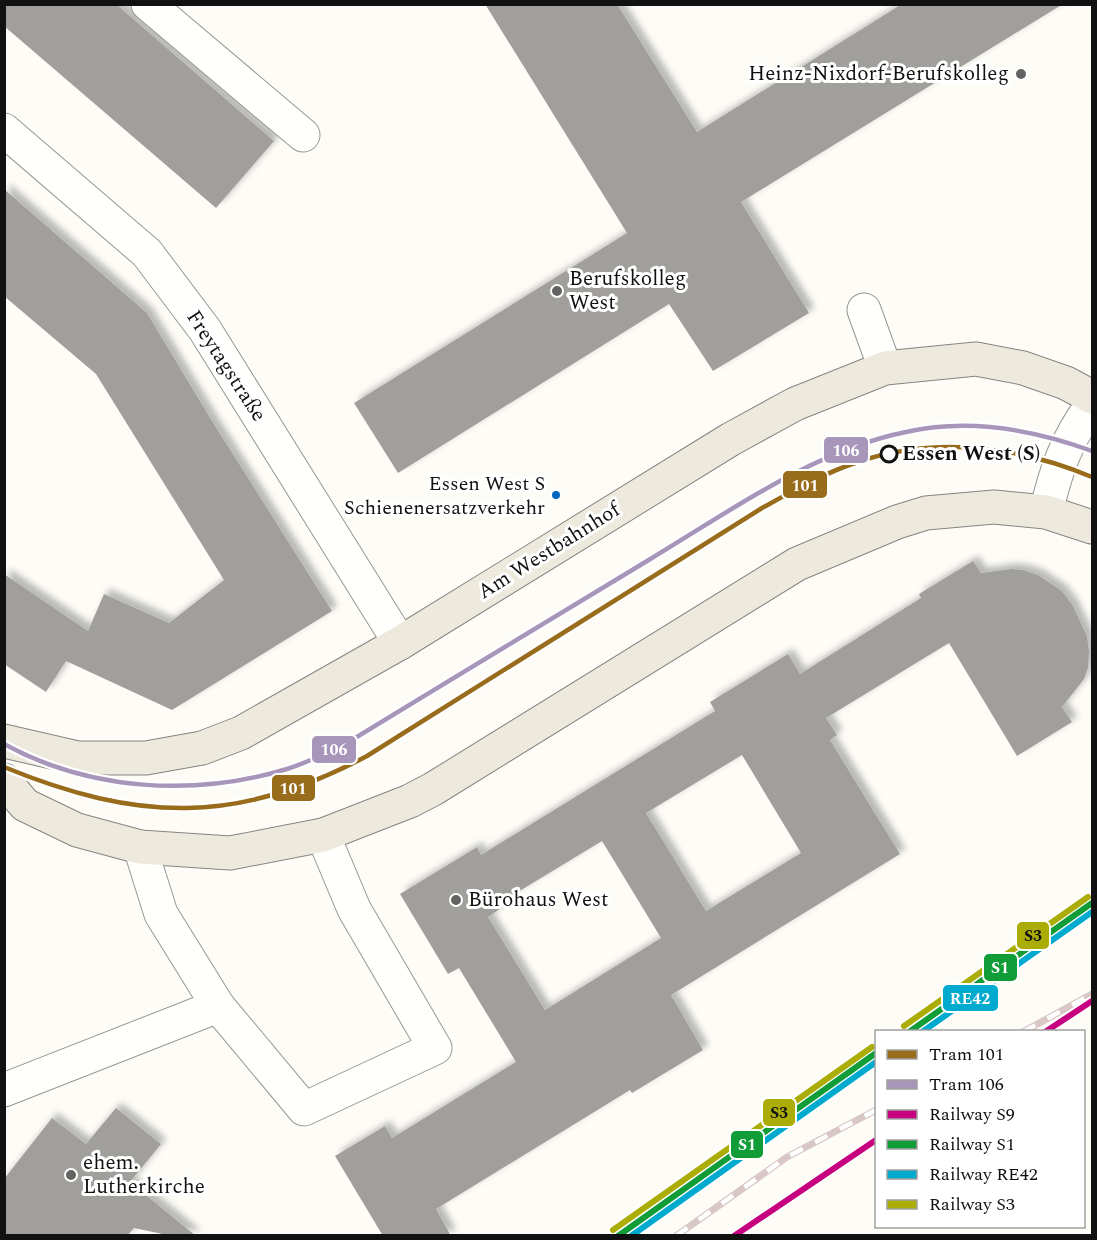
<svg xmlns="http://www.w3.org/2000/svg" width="1097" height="1240" viewBox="0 0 1097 1240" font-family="Spectral,serif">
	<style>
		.building { fill: #a19f9c; fill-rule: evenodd; filter: url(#shadow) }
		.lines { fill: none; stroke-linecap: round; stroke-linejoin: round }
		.minor-casing { stroke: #979795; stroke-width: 35 }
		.major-casing { stroke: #858482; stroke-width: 35 }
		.minor { stroke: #fffffe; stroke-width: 33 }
		.major { stroke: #ede9dc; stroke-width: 33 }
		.rail-casing { stroke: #d9c6c7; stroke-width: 7 }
		.rail { stroke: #fff; stroke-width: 4.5; stroke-dasharray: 14; stroke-linecap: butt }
		.rail-1-casing { stroke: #fff; stroke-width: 10 }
		.rail-2-casing { stroke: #fff; stroke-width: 10 }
		.rail-3-casing { stroke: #fff; stroke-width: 10 }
		.rail-4-casing { stroke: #fff; stroke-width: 10 }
		.rail-1 { stroke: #c7007f; stroke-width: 6 }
		.rail-2 { stroke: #109c37; stroke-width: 6 }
		.rail-3 { stroke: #00a9ce; stroke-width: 6 }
		.rail-4 { stroke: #acac06; stroke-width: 6 }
		.tram-1-casing { stroke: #fff; stroke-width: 9 }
		.tram-2-casing { stroke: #fff; stroke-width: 9 }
		.tram-1 { stroke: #996c1b; stroke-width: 4.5 }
		.tram-2 { stroke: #a795ba; stroke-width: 4.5 }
		.poi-dot { fill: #646362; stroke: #fff; stroke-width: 2 }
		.stop-dot { fill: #fff; stroke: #111; stroke-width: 3 }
		.bus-dot { fill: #0065bd; stroke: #fff; stroke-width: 2 }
		.labels { text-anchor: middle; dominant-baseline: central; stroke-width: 6; stroke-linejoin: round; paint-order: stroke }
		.bus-label { font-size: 20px; fill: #111; stroke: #fff; text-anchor: end }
		.poi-label { font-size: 21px; fill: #111; stroke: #fff; text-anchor: start }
		.street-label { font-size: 21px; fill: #111; stroke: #fff }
		.stop-label { font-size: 21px; font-weight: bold; fill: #111; stroke: #fff; text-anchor: start }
		.line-badge { stroke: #fff; stroke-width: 2 }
		.badge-label { font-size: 16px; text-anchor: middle; font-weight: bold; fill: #fff }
		.pale-badge-label { font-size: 16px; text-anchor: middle; font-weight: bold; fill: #111 }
	</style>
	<defs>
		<filter id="shadow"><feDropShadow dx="5.5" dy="-5.5" stdDeviation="3" flood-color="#0004"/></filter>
	</defs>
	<rect width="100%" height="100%" fill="#fdfcf7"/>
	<g class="building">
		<path d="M4 4H116L274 141 216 208 4 26Z"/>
		<path d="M485 4H617L697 132 902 4H1063L741 202 809 313 713 371 669 304 398 473 354 403 627 233Z"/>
		<path d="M4 189 147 313 212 421 332 611 172 710 66 661 46 692 4 664V574L88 631 104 594 169 623 224 580 96 374 4 296Z"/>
		<path d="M973 561 981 573 1011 569 1023 570 1038 575 1062 591 1073 606 1087 636 1089 652 1088 668 1084 679 1062 707 1072 722 1017 756 949 643 826 718 837 735 830 740 900 854 671 995 703 1050 632 1093 630 1090 436 1209 451 1236H383L335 1156 385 1126 392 1138 516 1062 459 968 448 974 400 894 477 847 481 855 715 711 710 702 788 654 800 674 921 598 919 594ZM742 755 801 853 706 911 646 813ZM602 841 661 938 545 1010 488 917 510 902 508 898Z"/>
		<path d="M116 1108 161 1144 130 1182 196 1236H172L134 1228 127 1236H4V1179L52 1118 86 1144Z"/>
	</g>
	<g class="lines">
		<defs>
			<g id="minor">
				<path d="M148 4 303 135"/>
				<path d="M4 130 147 253 205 330 400 643"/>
				<path d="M864 310 885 368"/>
				<path d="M1046 512C1056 470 1066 440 1092 405"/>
				<path d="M140 847 161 914 218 1006 304 1109 435 1048 354 909 323 835"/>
				<path d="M4 1090 218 1006"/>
			</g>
			<g id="major">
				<path d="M4 741 78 758H146L202 748 241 733 400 643 731 439 795 404 885 368 976 359 1023 368 1066 383 1092 397"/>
				<path d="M4 780 25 805 77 830 140 847 230 853 323 835 410 801 433 789 797 564 897 522 926 513 994 507 1046 512 1092 527"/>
			</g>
		</defs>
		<use href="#minor" class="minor-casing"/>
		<use href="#major" class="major-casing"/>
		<use href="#minor" class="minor"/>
		<use href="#major" class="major"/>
		<defs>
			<g id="rail">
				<path d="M1023 1032 1092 994"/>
				<path d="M676 1236 787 1157 876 1110"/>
			</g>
		</defs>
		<use href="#rail" class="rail-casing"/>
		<use href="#rail" class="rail"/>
		<defs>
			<g id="rail-1">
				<path d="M1045 1032 1092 1001"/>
				<path d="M734 1236 876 1140"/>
			</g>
			<g id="rail-2">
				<path d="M909 1032 1092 903"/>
				<path d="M618 1236 876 1053"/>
			</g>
			<g id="rail-3">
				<path d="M922 1032 1092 912"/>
				<path d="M631 1236 876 1062"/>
			</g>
			<g id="rail-4">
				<path d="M904 1026 1088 897"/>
				<path d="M613 1230 872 1047"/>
			</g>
		</defs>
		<use href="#rail-1" class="rail-1-casing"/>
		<use href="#rail-2" class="rail-2-casing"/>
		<use href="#rail-3" class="rail-3-casing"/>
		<use href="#rail-4" class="rail-4-casing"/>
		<use href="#rail-1" class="rail-1"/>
		<use href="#rail-2" class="rail-2"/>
		<use href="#rail-3" class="rail-3"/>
		<use href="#rail-4" class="rail-4"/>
		<defs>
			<path id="tram-1" d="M4 767C138 822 238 825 367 756L762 508C793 491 824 473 858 462 935 436 1018 446 1092 477"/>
			<path id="tram-2" d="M4 744C90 791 194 797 287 769 306 763 324 754 342 746 445 683 548 621 652 558 730 511 815 450 906 432 969 418 1032 429 1092 451"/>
		</defs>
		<use href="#tram-1" class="tram-1-casing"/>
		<use href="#tram-2" class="tram-2-casing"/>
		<use href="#tram-1" class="tram-1"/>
		<use href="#tram-2" class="tram-2"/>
	</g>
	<g class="poi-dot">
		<circle cx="1021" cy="74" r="6"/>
		<circle cx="557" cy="291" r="6"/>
		<circle cx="456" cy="900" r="6"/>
		<circle cx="71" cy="1175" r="6"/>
	</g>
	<circle class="stop-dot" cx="889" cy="454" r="8"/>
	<circle class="bus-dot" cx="556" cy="495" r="5"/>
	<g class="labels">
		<g class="bus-label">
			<text x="545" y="484">Essen West S<tspan x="545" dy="24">Schienenersatzverkehr</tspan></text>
		</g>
		<g class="poi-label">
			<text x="1009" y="74" text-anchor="end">Heinz-Nixdorf-Berufskolleg</text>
			<text x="569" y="279">Berufskolleg<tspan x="569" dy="24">West</tspan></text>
			<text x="468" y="900">Bürohaus West</text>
			<text x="83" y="1163">ehem.<tspan x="83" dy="24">Lutherkirche</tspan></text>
		</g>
		<g class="street-label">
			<text transform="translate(226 366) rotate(57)">Freytagstraße</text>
			<text transform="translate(549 551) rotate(-32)">Am Westbahnhof</text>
		</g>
		<g class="stop-label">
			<text x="902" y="454">Essen West (S)</text>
		</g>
	</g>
	<g class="line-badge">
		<rect x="823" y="436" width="46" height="28" rx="6" fill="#a795ba"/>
		<rect x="782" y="470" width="46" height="29" rx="6" fill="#996c1b"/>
		<rect x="311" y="735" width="46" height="29" rx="6" fill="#a795ba"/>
		<rect x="271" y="774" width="45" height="28" rx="6" fill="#996c1b"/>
		<rect x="1016" y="921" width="34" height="29" rx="6" fill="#acac06"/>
		<rect x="983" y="953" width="35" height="29" rx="6" fill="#109c37"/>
		<rect x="942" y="984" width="57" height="28" rx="6" fill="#00a9ce"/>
		<rect x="762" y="1098" width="34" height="29" rx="6" fill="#acac06"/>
		<rect x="730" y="1130" width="34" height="29" rx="6" fill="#109c37"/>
	</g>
	<g class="badge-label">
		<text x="846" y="456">106</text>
		<text x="805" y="491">101</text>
		<text x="334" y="755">106</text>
		<text x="293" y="794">101</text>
		<text x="1000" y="973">S1</text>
		<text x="970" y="1004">RE42</text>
		<text x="747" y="1150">S1</text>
	</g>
	<g class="pale-badge-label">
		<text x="1033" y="941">S3</text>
		<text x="779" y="1118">S3</text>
	</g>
	<rect width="1097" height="1240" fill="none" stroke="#111111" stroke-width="12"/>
	<rect x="875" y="1030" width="210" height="198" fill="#ffffff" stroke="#a0a0a0" stroke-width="1.5"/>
	<rect x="887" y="1050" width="30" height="9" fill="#996c1b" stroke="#a0a0a0" stroke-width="1.5"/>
	<text x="929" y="1060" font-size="18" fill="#111111">Tram 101</text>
	<rect x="887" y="1080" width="30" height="9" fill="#a795ba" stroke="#a0a0a0" stroke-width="1.5"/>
	<text x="929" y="1090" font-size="18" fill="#111111">Tram 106</text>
	<rect x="887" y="1110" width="30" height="9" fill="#c7007f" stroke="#a0a0a0" stroke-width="1.5"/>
	<text x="929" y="1120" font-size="18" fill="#111111">Railway S9</text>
	<rect x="887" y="1140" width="30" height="9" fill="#109c37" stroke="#a0a0a0" stroke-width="1.5"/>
	<text x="929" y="1150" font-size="18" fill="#111111">Railway S1</text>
	<rect x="887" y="1170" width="30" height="9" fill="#00a9ce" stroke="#a0a0a0" stroke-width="1.5"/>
	<text x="929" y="1180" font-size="18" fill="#111111">Railway RE42</text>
	<rect x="887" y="1200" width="30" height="9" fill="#acac06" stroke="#a0a0a0" stroke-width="1.5"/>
	<text x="929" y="1210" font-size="18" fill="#111111">Railway S3</text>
</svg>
